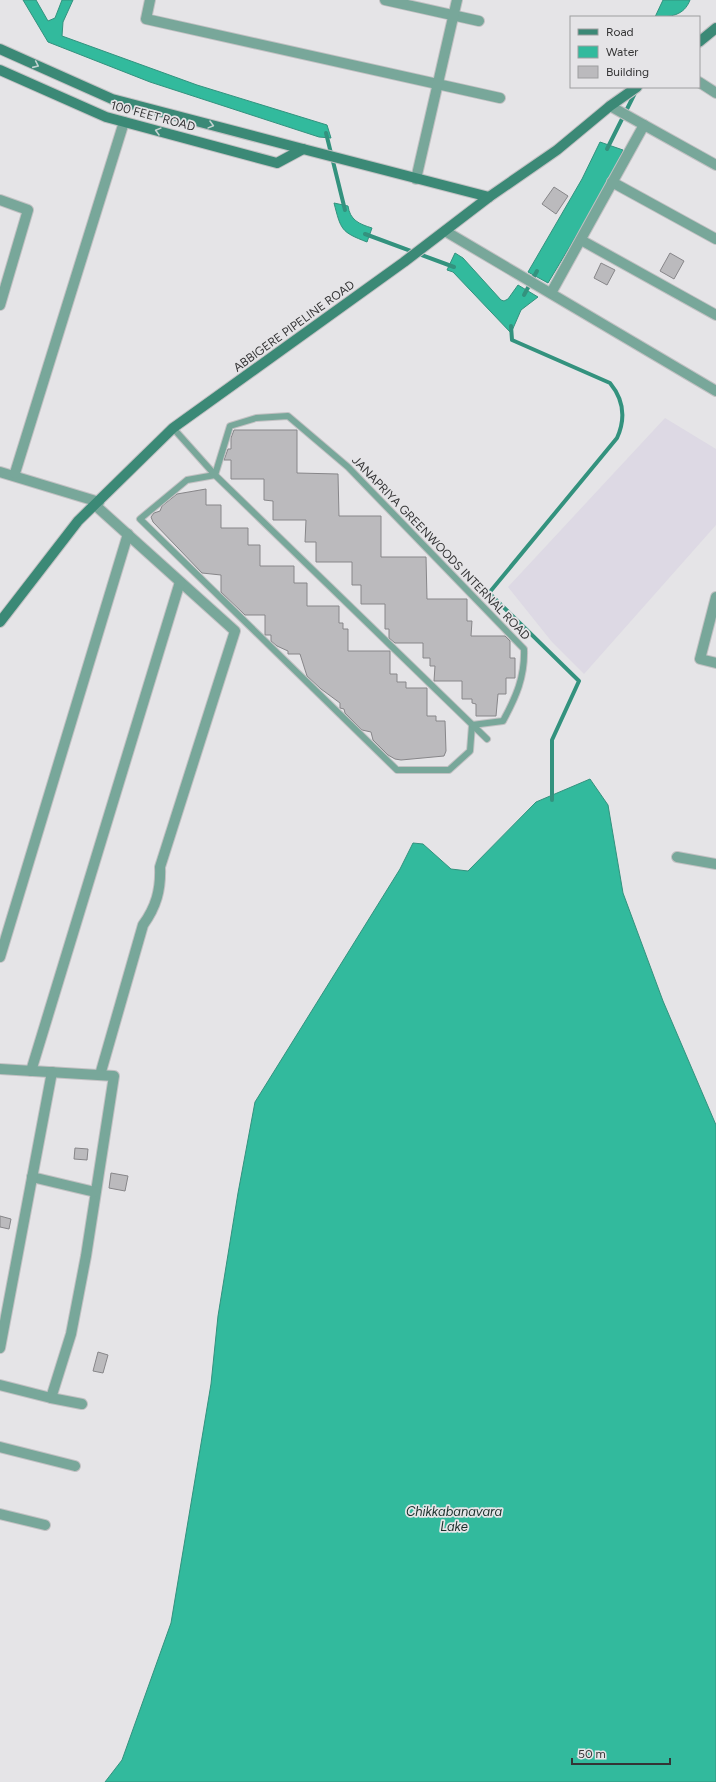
<svg xmlns="http://www.w3.org/2000/svg" width="716" height="1782" viewBox="0 0 716 1782" font-family="Figtree,sans-serif">
	<style>
		.built { fill: #ddd9e4 }
		.water { fill: #32ba9d; stroke: #33927e }
		.lines { fill: none; stroke-linecap: round; stroke-linejoin: round }
		.stream { stroke: #33927e; stroke-width: 4 }
		.building { fill: #bbbabd; stroke: #878689 }
		.lane-casing { stroke: #c2c1c3; stroke-width: 8 }
		.street-casing { stroke: #c2c1c3; stroke-width: 12 }
		.secondary-casing { stroke: #c2c1c3; stroke-width: 12 }
		.lane { stroke: #78a79a; stroke-width: 6 }
		.street { stroke: #78a79a; stroke-width: 10 }
		.secondary { stroke: #3b8976; stroke-width: 10 }
		.oneway { stroke: #c3d2d0 }
		.labels { text-anchor: middle; dominant-baseline: central; stroke-width: 3.5; stroke-linejoin: round; paint-order: stroke }
		.street-label { font-size: 12px; fill: #343435; stroke: #e5e4e7 }
		.water-label { font-size: 13px; font-style: italic; fill: #182e29; stroke: #e5e4e7 }
	</style>
	<rect width="100%" height="100%" fill="#e5e4e7"/>
	<path class="built" d="M665 418 716 449V525L584 674 552 642 508 587Z"/>
	<g class="water">
		<path d="M23 0H36L48 21 55 18 62 0H73L63 22 62 36 197 85 327 125 331 138 319 137 150 82 48 42Z"/>
		<path d="M663 0H690C684 16 670 17 655 17Z"/>
		<path d="M600 142 623 150 609 181 548 283 528 272 582 179Z"/>
		<path d="M334 203 348 206C350 220 359 224 372 228L367 242C341 232 341 230 334 203Z"/>
		<path d="M455 253 463 258 501 300 504 301 508 299 518 285 538 297 521 310 511 333 453 272 447 270Z"/>
		<path d="M590 779 608 805 623 893 663 1001 716 1125V1782H105L122 1760 171 1623 211 1384 218 1316 238 1193 255 1102 400 869 413 843 423 844 451 869 468 871 536 802Z"/>
	</g>
	<g class="lines">
		<g class="stream">
			<path d="M326 133 345 210"/>
			<path d="M607 149 636 91"/>
			<path d="M365 234 454 267"/>
			<path d="M524 295 537 271"/>
			<path d="M511 326 512 340 610 383C624 400 626 418 617 438L489 593 579 681 552 740V800"/>
		</g>
	</g>
	<g class="building">
		<path d="M554 187 568 196 556 214 542 204Z"/>
		<path d="M670 253 684 261 674 279 660 271Z"/>
		<path d="M601 263 615 270 607 285 594 278Z"/>
		<path d="M234 430H297V473L338 474 339 516H381V557H426L427 599H467V621H472L471 636H505L510 641V658H515V678H506V694H498L496 716H476V704L472 703V699H462V681H434L435 666H430V658H423V643H395L389 638V629H385V604H361V585H352V562H316V542H305L306 520H273V501L264 500V479H231V460H224L228 449H231V438Z"/>
		<path d="M206 489V505H221V528H248V545H260V566H294V583H307V606H339V623H343V629H348V651H390V674H397V682H406V688H427V716H436V721H445L446 751 444 756 401 760 395 759 388 755 373 740 371 732 362 730 345 713 344 709 340 708V703L321 689 307 676 300 654H288V651L277 646 271 641V635H265V615H245L221 592V575L202 573 153 522 151 517 154 513 160 511 162 506 177 494Z"/>
		<path d="M75 1148 88 1149 87 1160 74 1159Z"/>
		<path d="M111 1173 128 1176 125 1191 109 1188Z"/>
		<path d="M0 1216 11 1219 9 1229 0 1227Z"/>
		<path d="M98 1352 108 1355 103 1373 93 1371Z"/>
	</g>
	<g class="lines">
		<defs>
			<g id="lane">
				<path d="M288 416 348 467 524 649C525 677 516 697 503 721L472 725 470 751 449 770H397L140 519 187 480 215 475 230 426 256 418Z"/>
				<path d="M173 428 215 475 487 739"/>
			</g>
			<g id="street">
				<path d="M150 0 146 19 500 98"/>
				<path d="M385 0 479 21"/>
				<path d="M699 82 716 93"/>
				<path d="M610 106 716 165"/>
				<path d="M416 179 457 0"/>
				<path d="M612 182 716 239"/>
				<path d="M0 200 28 210 0 305"/>
				<path d="M445 231 716 391"/>
				<path d="M581 240 716 315"/>
				<path d="M551 293 644 125"/>
				<path d="M0 472 99 502"/>
				<path d="M15 473 124 122"/>
				<path d="M95 505 235 631 160 867C161 890 156 907 143 925L100 1075"/>
				<path d="M716 597 700 659 716 663"/>
				<path d="M677 857 716 864"/>
				<path d="M0 957 128 534"/>
				<path d="M0 1069 114 1076 86 1256 71 1334 51 1398"/>
				<path d="M31 1071 180 582"/>
				<path d="M32 1177 95 1192"/>
				<path d="M0 1348 52 1072"/>
				<path d="M0 1385 51 1398 82 1404"/>
				<path d="M0 1447 75 1466"/>
				<path d="M0 1514 45 1525"/>
			</g>
			<g id="secondary">
				<path d="M699 42 716 28"/>
				<path d="M0 49 112 99 303 149 277 163 106 117 0 70"/>
				<path d="M303 149 489 197"/>
				<path d="M0 622 78 521 173 428 404 262 489 197 557 150 610 106 637 87"/>
			</g>
		</defs>
		<use href="#lane" class="lane-casing"/>
		<use href="#street" class="street-casing"/>
		<use href="#secondary" class="secondary-casing"/>
		<use href="#lane" class="lane"/>
		<use href="#street" class="street"/>
		<use href="#secondary" class="secondary"/>
	</g>
	<defs><path id="oneway-chevron" d="M-2-3.5L2.5 0L-2 3.5" fill="none" stroke-width="1.6" stroke-linecap="round" stroke-linejoin="round"/></defs>
	<g class="oneway">
		<use href="#oneway-chevron" transform="translate(36 65) rotate(24)"/>
		<use href="#oneway-chevron" transform="translate(211 125) rotate(15)"/>
		<use href="#oneway-chevron" transform="translate(158 131) rotate(-165)"/>
	</g>
	<g class="labels">
		<g class="street-label">
			<text transform="translate(153 116) rotate(15)">100 FEET ROAD</text>
			<text transform="translate(294 326) rotate(-36)">ABBIGERE PIPELINE ROAD</text>
			<text transform="translate(441 548) rotate(46)">JANAPRIYA GREENWOODS INTERNAL ROAD</text>
		</g>
		<g class="water-label">
			<text x="454" y="1511">Chikkabanavara<tspan x="454" dy="15">Lake</tspan></text>
		</g>
	</g>
	<rect x="570" y="16" width="130" height="72" fill="#e5e4e7" stroke="#9e9ea0"/>
	<rect x="578" y="29" width="20" height="6" fill="#3b8976" stroke="#9e9ea0"/>
	<text x="606" y="36" font-size="12" fill="#343435">Road</text>
	<rect x="578" y="46" width="20" height="12" fill="#32ba9d" stroke="#9e9ea0"/>
	<text x="606" y="56" font-size="12" fill="#343435">Water</text>
	<rect x="578" y="66" width="20" height="12" fill="#bbbabd" stroke="#9e9ea0"/>
	<text x="606" y="76" font-size="12" fill="#343435">Building</text>
	<path d="M572 1758v6h98v-6" fill="none" stroke="#343435" stroke-width="2"/>
	<text x="578" y="1758" font-size="12" fill="#343435" stroke="#e5e4e7" stroke-width="3" paint-order="stroke">50 m</text>
</svg>
